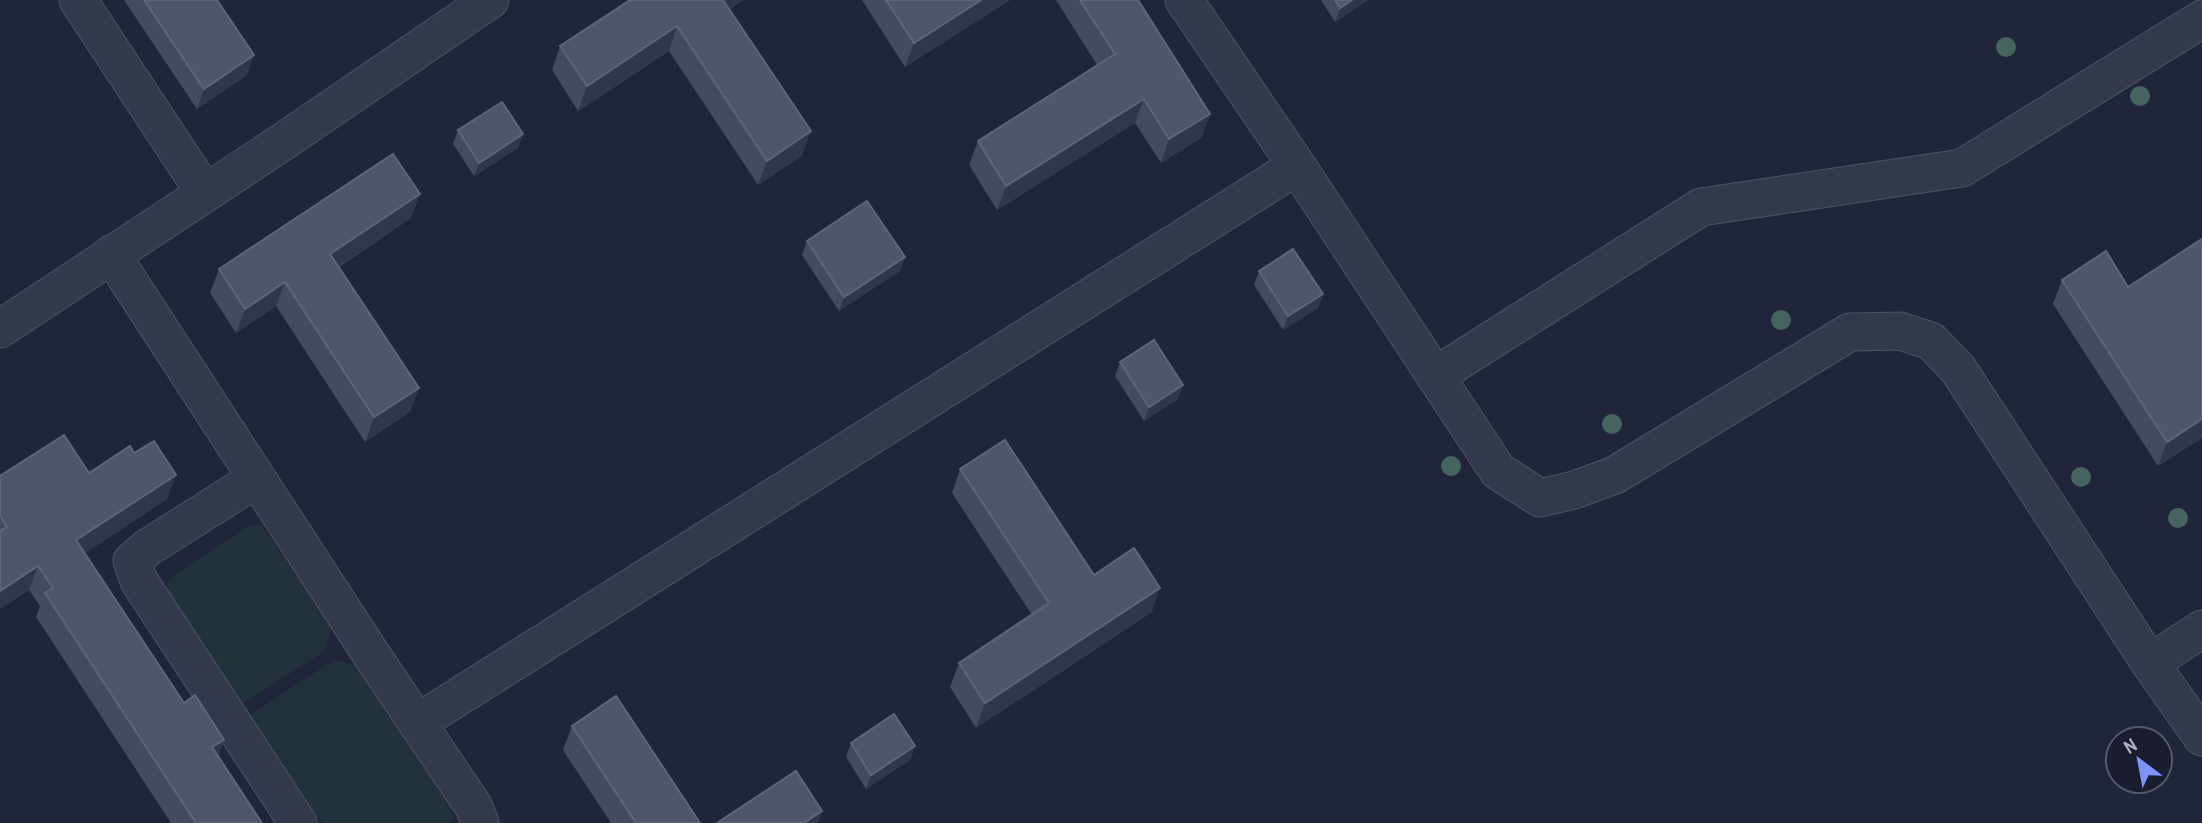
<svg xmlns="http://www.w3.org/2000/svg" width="2202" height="823" viewBox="0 0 2202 823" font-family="'Archivo Narrow',sans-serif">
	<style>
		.green { fill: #22323a }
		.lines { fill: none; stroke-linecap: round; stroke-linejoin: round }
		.minor-casing { stroke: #4e5264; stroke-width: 39 }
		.minor { stroke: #33384a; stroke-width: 37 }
		.tree { fill: #45645d }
		.wall { fill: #444a61 }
		.shaded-wall { fill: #31364c }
		.building { fill: #4f556c; stroke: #5e647a; stroke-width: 2 }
	</style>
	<rect width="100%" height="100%" fill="#202539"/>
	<g class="green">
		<path d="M259 525 267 532 331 628 326 650 243 704 170 595 167 584 174 575 248 527Z"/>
		<path d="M334 660 356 665 450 807 453 817 450 823H322L250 715Z"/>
	</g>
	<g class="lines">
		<defs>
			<g id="minor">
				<path d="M78 0 205 193"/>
				<path d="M1184 0 1297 166 1498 471 1540 498 1574 490 1615 475 1850 332 1900 331 1931 341 1958 369 2150 663 2202 737"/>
				<path d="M111 254 371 654 474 807 480 823"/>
				<path d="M0 329 284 141 490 0"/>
				<path d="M1435 376 1701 207 1962 168 2202 19"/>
				<path d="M256 479 147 548 132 561 139 581 298 823"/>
				<path d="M2150 663 2202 629"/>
				<path d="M417 723 1297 166"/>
			</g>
		</defs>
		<use href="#minor" class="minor-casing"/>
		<use href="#minor" class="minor"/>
	</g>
	<g class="tree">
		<circle cx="2006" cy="47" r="10"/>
		<circle cx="2140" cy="96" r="10"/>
		<circle cx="1781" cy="320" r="10"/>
		<circle cx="1612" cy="424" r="10"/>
		<circle cx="1451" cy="466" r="10"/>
		<circle cx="2081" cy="477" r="10"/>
		<circle cx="2178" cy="518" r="10"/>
	</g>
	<g class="wall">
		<path d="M124 0H217L247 75 197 109Z"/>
		<path d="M630 0H743L730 9 802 156 758 185 669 51 578 111 552 70 560 46Z"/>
		<path d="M862 0H1010L905 67Z"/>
		<path d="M1056 0H1138L1210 114 1201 138 1161 163 1135 123 997 210 969 165 978 141 1097 65Z"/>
		<path d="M1321 0H1368L1335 22Z"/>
		<path d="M458 130 523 134 518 148 474 176 453 144Z"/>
		<path d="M411 218 339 267 410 412 365 442 276 306 236 333 210 293 219 269Z"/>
		<path d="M807 241 905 257 900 271 839 311 802 255Z"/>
		<path d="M1259 271 1323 294 1318 308 1283 330 1254 285Z"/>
		<path d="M2062 280 2202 438 2158 466 2053 304Z"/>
		<path d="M1120 362 1178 399 1144 421 1115 376Z"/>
		<path d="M960 469 1094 575 1152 612 976 728 950 687 959 663 1032 615 952 493Z"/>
		<path d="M89 473 167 499 85 553 184 703 224 740 218 756 262 823H171L36 617 40 606 29 590 0 609V476Z"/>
		<path d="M572 726 700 823H611L563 750Z"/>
		<path d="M851 743 915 746 910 760 866 789 846 757Z"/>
	</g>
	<g class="shaded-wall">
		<path d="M720 0H743L712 21Z"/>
		<path d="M981 0H1010L905 67 914 43Z"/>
		<path d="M1352 0H1368L1335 22 1340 8Z"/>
		<path d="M677 26 669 51 578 111 587 86Z"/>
		<path d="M254 55 247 75 197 109 204 89Z"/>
		<path d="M1144 99 1135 123 997 210 1006 186Z"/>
		<path d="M1210 114 1201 138 1161 163 1169 139Z"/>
		<path d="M811 131 802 156 758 185 767 161Z"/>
		<path d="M523 134 518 148 474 176 479 163Z"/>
		<path d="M420 194 411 218 321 278 330 254Z"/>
		<path d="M905 257 900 271 839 311 844 297Z"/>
		<path d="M285 282 276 306 236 333 245 309Z"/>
		<path d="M1323 294 1318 308 1283 330 1288 316Z"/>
		<path d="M1183 385 1178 399 1144 421 1149 407Z"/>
		<path d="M419 388 410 412 365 442 374 417Z"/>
		<path d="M2202 419V438L2158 466 2167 442Z"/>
		<path d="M176 475 167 499 67 565 76 540Z"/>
		<path d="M38 566 29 590 0 609V591Z"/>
		<path d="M1160 588 1152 612 976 728 985 703Z"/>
		<path d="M224 740 216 764 212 747Z"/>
		<path d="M915 746 910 760 866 789 871 775Z"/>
		<path d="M822 811 818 823H804Z"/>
	</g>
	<g class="building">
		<path d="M144 0H217L254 55 204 89Z"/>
		<path d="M630 0H723L811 131 767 161 677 26 587 86 560 46Z"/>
		<path d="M886 0H981L914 43Z"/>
		<path d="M1080 0H1138L1210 114 1169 139 1144 99 1006 186 978 141 1115 54Z"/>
		<path d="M1335 0H1352L1340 8Z"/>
		<path d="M502 102 523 134 479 163 458 130Z"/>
		<path d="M393 154 420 194 330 254 419 388 374 417 285 282 245 309 219 269Z"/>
		<path d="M867 201 905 257 844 297 807 241Z"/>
		<path d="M2202 239V419L2167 442 2062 280 2106 251 2128 287Z"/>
		<path d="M1293 249 1323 294 1288 316 1259 271Z"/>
		<path d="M1154 340 1183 385 1149 407 1120 362Z"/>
		<path d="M64 435 89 473 130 446 134 453 154 441 176 475 76 540 184 703 195 695 224 740 212 747 262 823H196L45 593 53 588 38 566 0 591V531L7 527 0 516V476Z"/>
		<path d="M1005 440 1094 575 1134 548 1160 588 985 703 959 663 1049 603 960 469Z"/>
		<path d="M616 696 700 823H636L572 726Z"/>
		<path d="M894 714 915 746 871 775 851 743Z"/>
		<path d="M796 771 822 811 804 823H717Z"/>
	</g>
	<g transform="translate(2139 760) rotate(328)"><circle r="33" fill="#191d2e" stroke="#55596b" stroke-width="2"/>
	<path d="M0-5L12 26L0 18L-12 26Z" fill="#7d92fc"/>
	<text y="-10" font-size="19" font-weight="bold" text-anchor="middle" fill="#aeb2c6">N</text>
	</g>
</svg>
